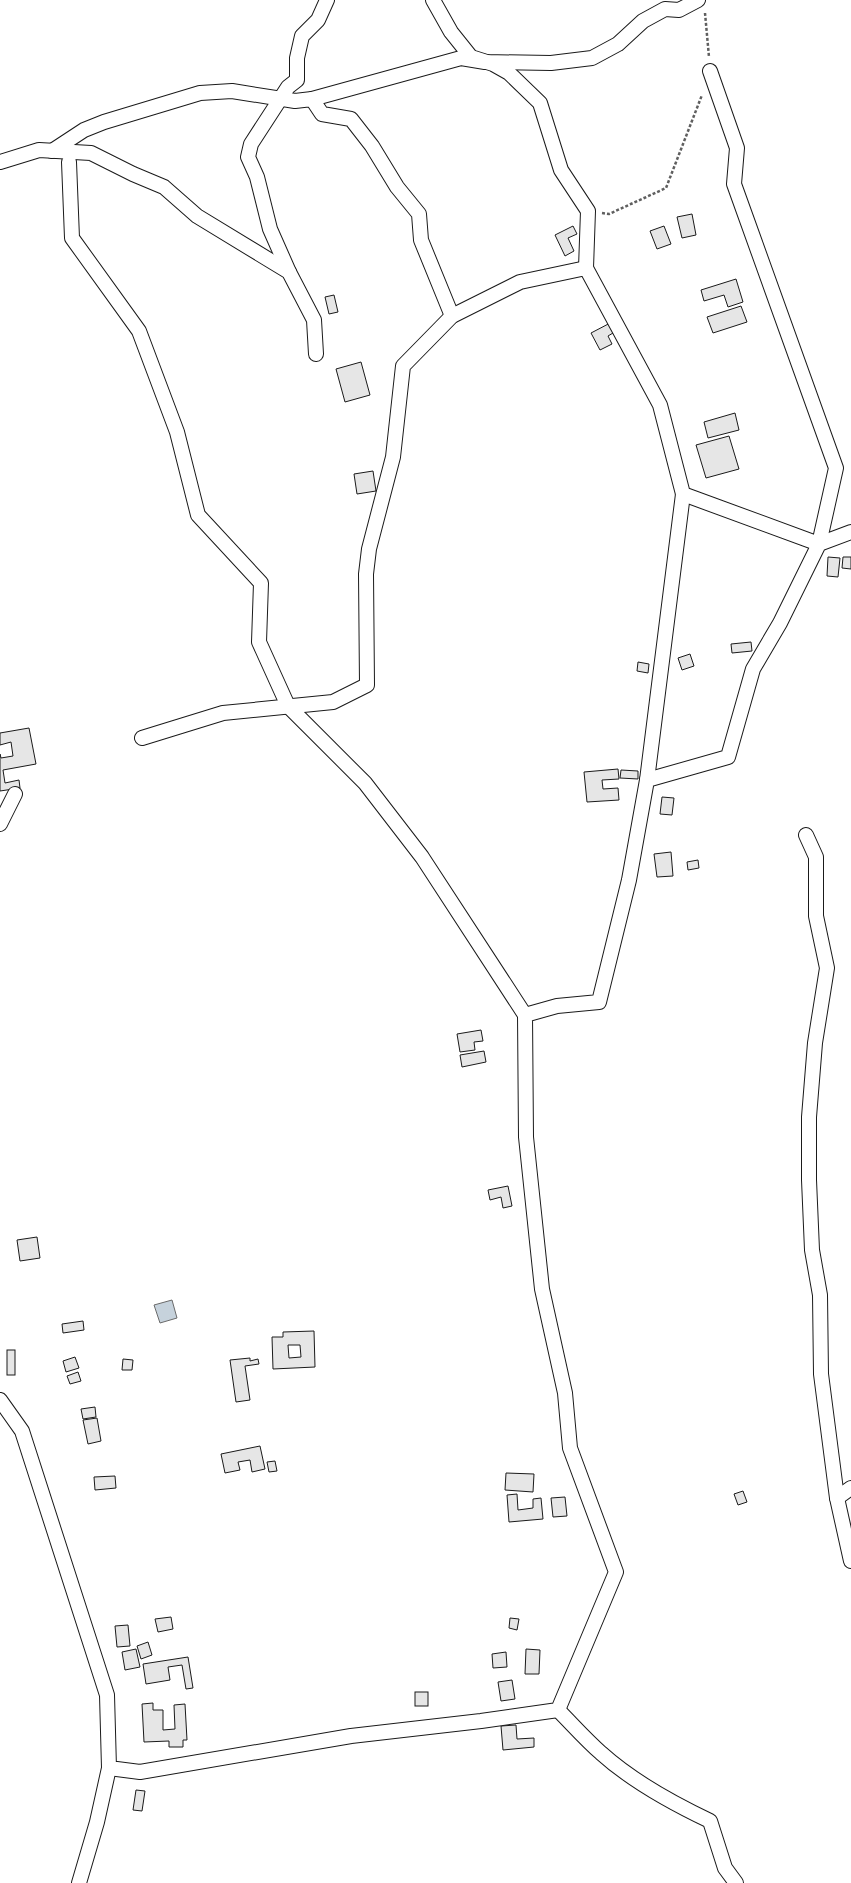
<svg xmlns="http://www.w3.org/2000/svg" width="851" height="1883" viewBox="0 0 851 1883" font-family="Jost,sans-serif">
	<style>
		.water { fill: #c6d2dc; stroke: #6a6a6a }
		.building { fill: #e6e6e6; stroke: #1a1a1a; fill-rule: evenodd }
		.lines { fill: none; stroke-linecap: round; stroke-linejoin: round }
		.street-casing { stroke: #1a1a1a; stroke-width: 16 }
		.path { stroke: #5f5f5f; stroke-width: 2.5; stroke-dasharray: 3 2; stroke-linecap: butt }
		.street { stroke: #fff; stroke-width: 14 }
	</style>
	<rect width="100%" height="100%" fill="#fff"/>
	<path class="water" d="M172 1300 177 1318 160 1323 154 1305Z"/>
	<g class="building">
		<path d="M692 214 696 235 682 238 677 217Z"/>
		<path d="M573 226 577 234 568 238 574 251 565 256 555 235Z"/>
		<path d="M664 226 671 244 657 249 650 231Z"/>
		<path d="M736 279 743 302 728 307 724 295 704 301 701 290Z"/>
		<path d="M334 295 338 312 329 314 325 297Z"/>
		<path d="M741 306 747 322 713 333 707 317Z"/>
		<path d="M614 321 618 330 608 336 612 344 600 350 591 333Z"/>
		<path d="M361 362 370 395 345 402 336 369Z"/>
		<path d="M735 413 739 430 708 438 704 422Z"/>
		<path d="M729 436 739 469 706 478 696 445Z"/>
		<path d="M373 471 376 491 357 494 354 474Z"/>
		<path d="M828 557 840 558 838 577 827 576Z"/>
		<path d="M843 557H851V569L842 568Z"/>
		<path d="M751 642 752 651 732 653 731 644Z"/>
		<path d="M690 654 694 666 682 670 678 658Z"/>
		<path d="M638 662 649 664 648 673 637 671Z"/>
		<path d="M29 728 36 764 3 770 5 783 19 780 20 788 0 791V754L1 758 13 756 11 742 0 745V733Z"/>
		<path d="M618 769 619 779 602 780 603 789 618 788 619 800 587 802 584 772Z"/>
		<path d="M621 770 638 771V779L620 778Z"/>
		<path d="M662 797 674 798 672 815 660 814Z"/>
		<path d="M671 852 673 876 657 877 654 854Z"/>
		<path d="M698 860 699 868 688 870 687 862Z"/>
		<path d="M481 1030 483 1041 474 1042 475 1050 460 1052 457 1034Z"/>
		<path d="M484 1051 486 1062 462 1067 460 1055Z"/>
		<path d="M508 1186 512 1206 503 1208 501 1197 490 1200 488 1190Z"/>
		<path d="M37 1237 40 1258 20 1261 17 1240Z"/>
		<path d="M83 1321 84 1330 63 1333 62 1324Z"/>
		<path d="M314 1331 315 1367 273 1369 272 1337H283V1332ZM288 1345H300L301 1357 289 1358Z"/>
		<rect x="7" y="1350" width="8" height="25"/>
		<path d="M75 1357 79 1368 66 1372 63 1361Z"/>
		<path d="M250 1358V1361L258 1359 259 1364 245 1366 250 1400 236 1402 230 1360Z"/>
		<path d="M123 1359 133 1360 132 1370H122Z"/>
		<path d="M78 1372 81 1381 70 1384 67 1376Z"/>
		<path d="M95 1407 96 1417 83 1419 81 1409Z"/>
		<path d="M97 1418 101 1441 88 1444 83 1420Z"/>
		<path d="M260 1446 265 1469 252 1472 250 1460 238 1462 240 1470 225 1473 221 1454Z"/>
		<path d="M275 1461 277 1471 269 1472 267 1462Z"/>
		<path d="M506 1473 534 1474 533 1492 505 1490Z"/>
		<path d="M115 1476 116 1488 95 1490 94 1477Z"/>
		<path d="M743 1491 747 1502 738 1505 734 1494Z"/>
		<path d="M517 1494 518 1510 533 1508V1499L541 1498 543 1519 509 1522 507 1495Z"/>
		<path d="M565 1497 567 1516 553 1517 551 1498Z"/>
		<path d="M171 1617 173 1629 158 1632 155 1619Z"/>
		<path d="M510 1618 519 1619 517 1630 509 1628Z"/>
		<path d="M128 1625 130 1646 117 1647 115 1626Z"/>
		<path d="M148 1642 152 1655 141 1659 137 1646Z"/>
		<path d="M136 1649 140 1667 125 1670 122 1652Z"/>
		<path d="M526 1649 540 1650 539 1674H525Z"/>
		<path d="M506 1652 507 1667 493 1668 492 1654Z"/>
		<path d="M188 1657 193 1688 186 1689 182 1665 168 1667 170 1680 146 1684 143 1664Z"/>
		<path d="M512 1680 515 1699 501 1701 498 1682Z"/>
		<rect x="415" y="1692" width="13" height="14"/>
		<path d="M153 1703V1710H163V1730L175 1729 174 1705 185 1704 187 1740H183V1747H169V1741L144 1742 142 1704Z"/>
		<path d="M516 1725 517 1739 534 1738V1747L503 1750 501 1726Z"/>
		<path d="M136 1790 145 1791 142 1811 133 1810Z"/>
	</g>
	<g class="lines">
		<defs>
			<g id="street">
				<path d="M433 0 451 32 471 57 493 64 509 73 540 103 561 170 588 211 586 268"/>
				<path d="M312 99 461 58 485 62 551 63 592 58 618 44 643 21 665 9 679 10 698 0"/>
				<path d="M52 151 84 130 104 122 200 93 232 91 295 101 312 99 322 114 351 119 372 146 397 187 419 214 421 240 452 316"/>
				<path d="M0 162 39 150 91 153 133 174 164 187 197 216 289 272 314 320 316 354"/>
				<path d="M69 162 72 238 139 331 177 432 198 515 261 583 259 642 288 706 365 783 422 857 525 1015"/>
				<path d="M289 272 270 229 257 177 248 157 251 144 288 87 297 80V58L302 36 318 20 327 0"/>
				<path d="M142 738 223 713 333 702 367 685 366 574 369 549 393 457 403 366 452 316 520 282 586 268 660 405 683 494 819 544 836 468 734 184 737 148 710 71"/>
				<path d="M647 780 683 494"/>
				<path d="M0 824 15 794"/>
				<path d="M806 835 816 857V916L827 968 815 1043 809 1117V1180L812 1250 820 1295 821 1374 837 1498 851 1561"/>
				<path d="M0 1400 22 1431 107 1695 109 1768 140 1772 351 1736 481 1721 558 1710 616 1572 570 1448 565 1393 542 1289 526 1137 525 1015 557 1006 599 1002 629 880 647 780 728 757 753 669 780 623 819 544 851 532"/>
				<path d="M837 1498 851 1488"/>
				<path d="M558 1710C572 1724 586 1740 601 1753 633 1782 672 1803 710 1821L725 1868 736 1883"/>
				<path d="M79 1883 97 1822 109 1768"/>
			</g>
		</defs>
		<use href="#street" class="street-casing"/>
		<g class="path">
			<path d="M705 13 709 57"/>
			<path d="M602 213 609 214 666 188 702 95"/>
		</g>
		<use href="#street" class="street"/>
	</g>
</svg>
